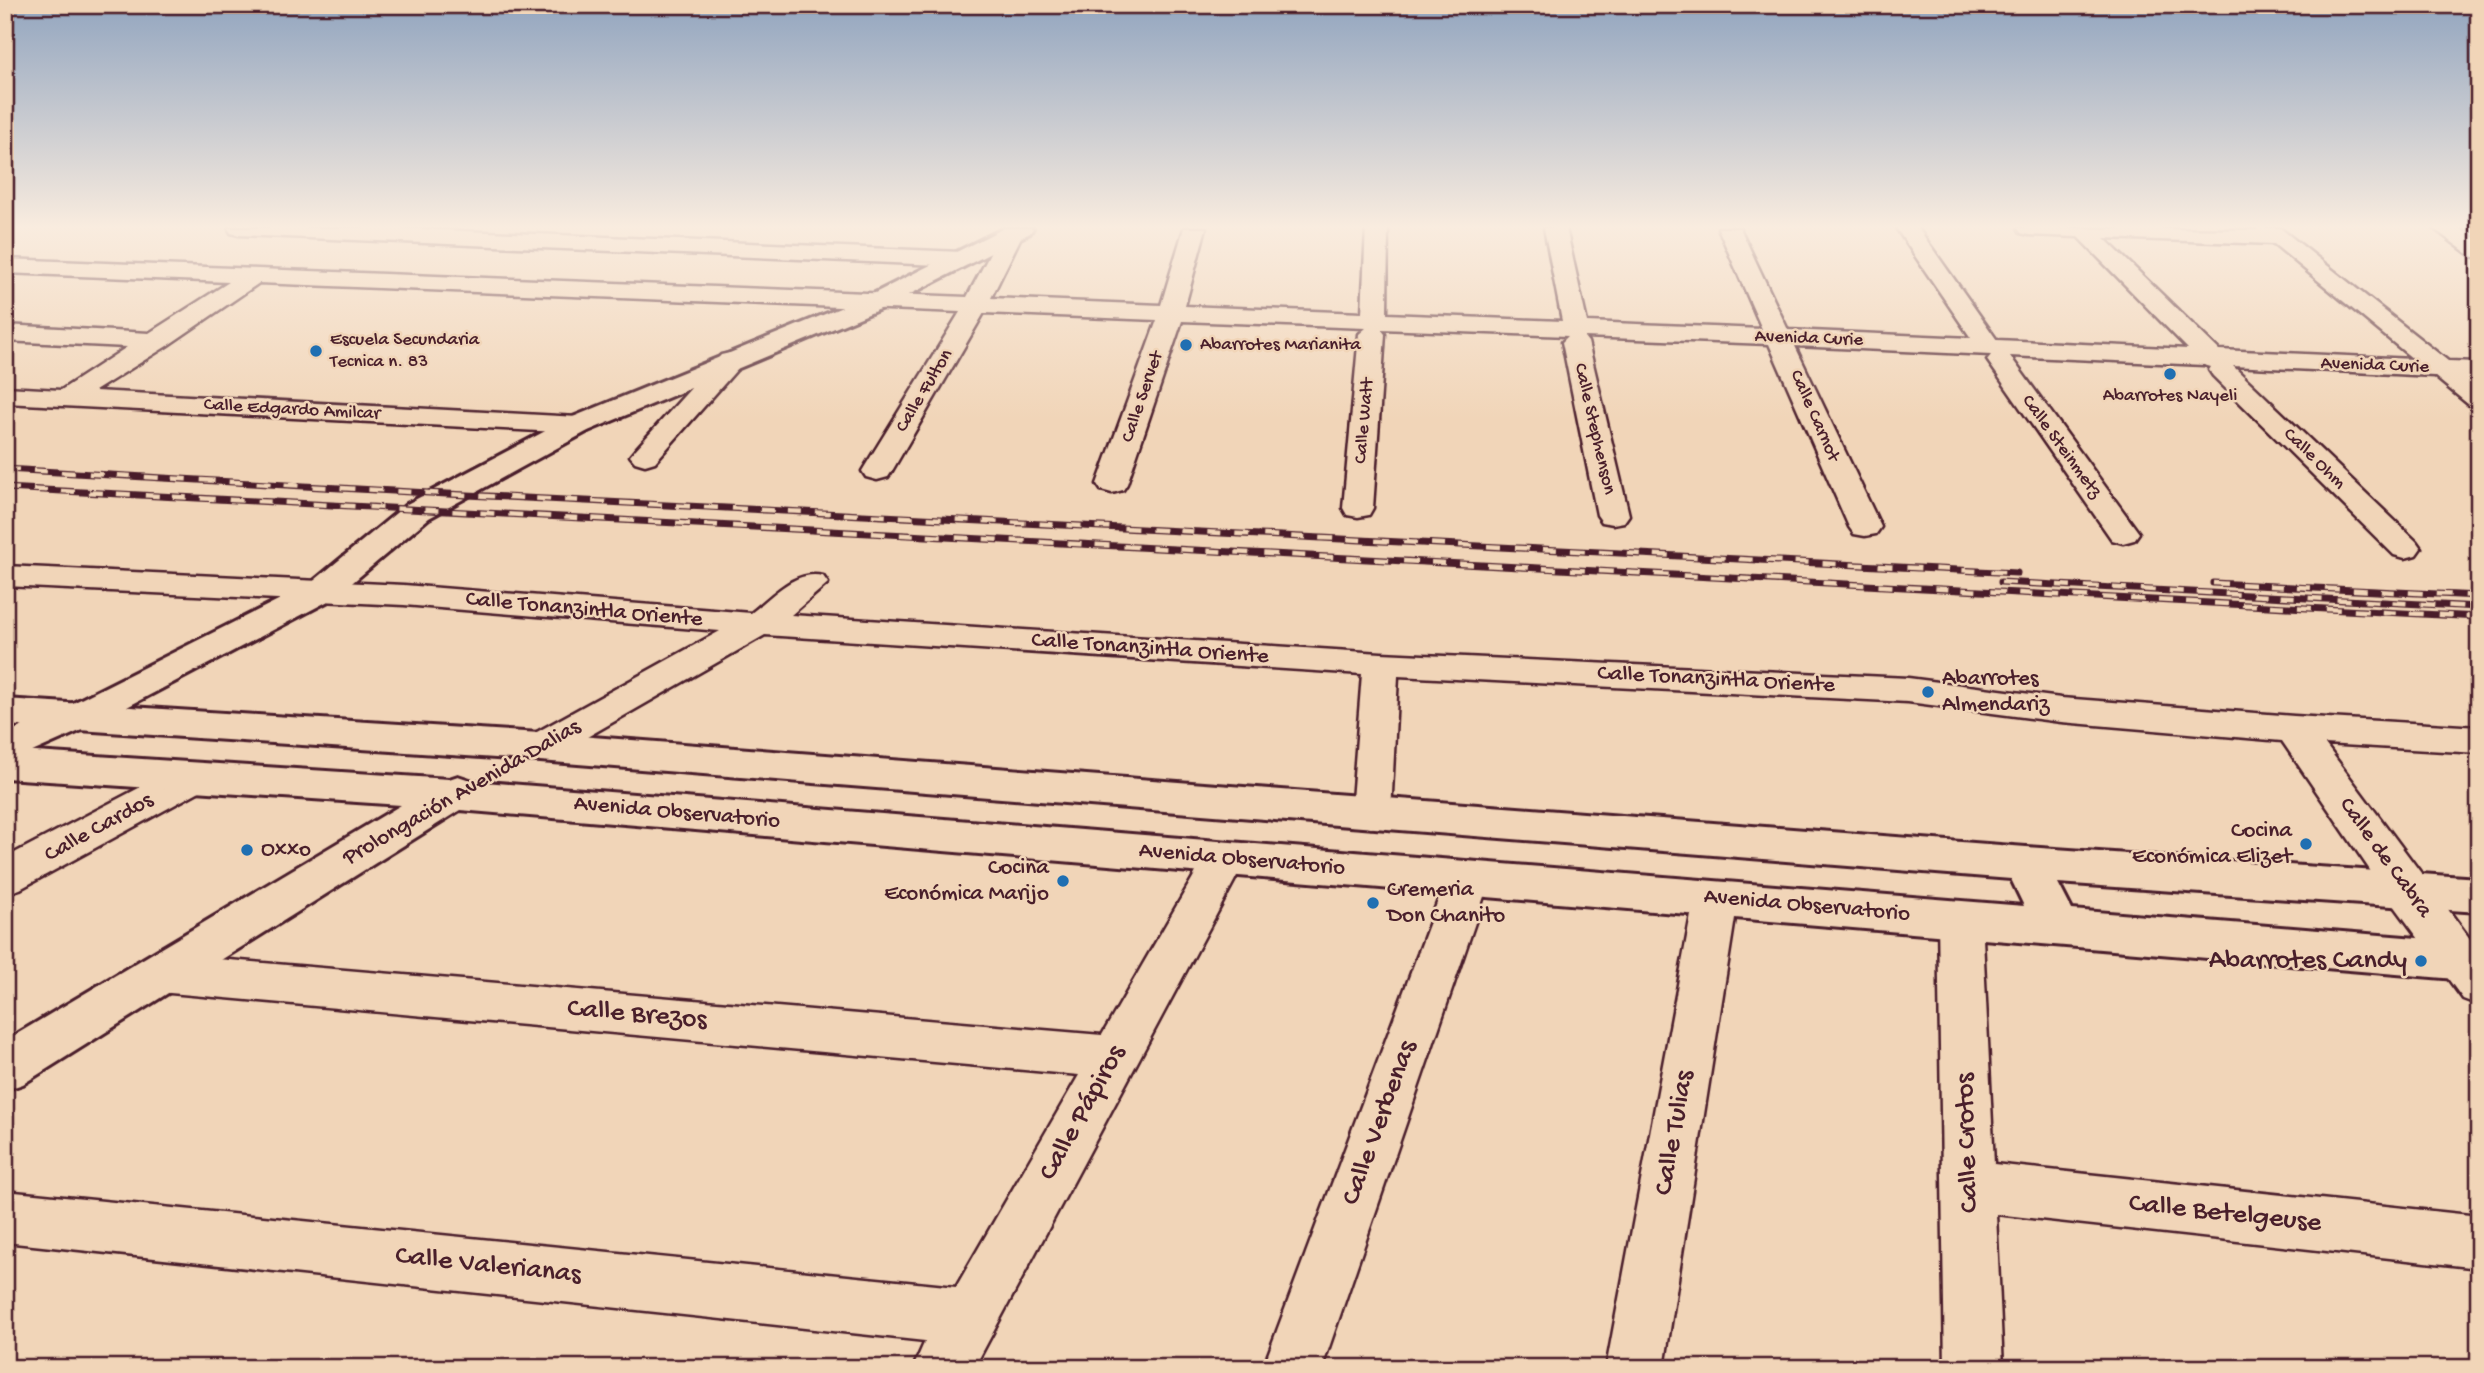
<svg xmlns="http://www.w3.org/2000/svg" width="2484" height="1373" viewBox="0 0 2484 1373" font-family="'Gochi Hand',sans-serif">
	<style>
		.lines { fill: none; stroke-linecap: round; stroke-linejoin: round }
		.minor-casing { stroke: #4a1f2b; stroke-width: 5 }
		.tertiary-casing { stroke: #4a1f2b; stroke-width: 6 }
		.secondary-casing { stroke: #4a1f2b; stroke-width: 6 }
		.minor { fill: #f1d5b8; fill-rule: evenodd }
		.tertiary { fill: #f1d5b8; fill-rule: evenodd }
		.secondary { fill: #f1d5b8; fill-rule: evenodd }
		.rail-casing { stroke: #4a1f2b; stroke-width: 7 }
		.rail { stroke: #f1d5b8; stroke-width: 4.5; stroke-dasharray: 14; stroke-linecap: butt }
		.poi-dot { fill: #1f6fb2; stroke: #f1d5b8; stroke-width: 2.5 }
		.labels { text-anchor: middle; dominant-baseline: central; stroke-width: 5; stroke-linejoin: round; paint-order: stroke }
		.far-street-label { font-size: 19px; fill: #4a1f2b; stroke: #f1d5b8 }
		.far-poi-label { font-size: 19px; fill: #4a1f2b; stroke: #f1d5b8; text-anchor: start }
		.street-label { font-size: 23px; fill: #4a1f2b; stroke: #f1d5b8 }
		.poi-label { font-size: 23px; fill: #4a1f2b; stroke: #f1d5b8; text-anchor: start }
		.near-poi-label { font-size: 28px; fill: #4a1f2b; stroke: #f1d5b8; text-anchor: end }
		.near-street-label { font-size: 28px; fill: #4a1f2b; stroke: #f1d5b8 }
	</style>
	<rect width="100%" height="100%" fill="#f1d5b8"/>
	<filter id="ink" filterUnits="userSpaceOnUse"><feTurbulence type="fractalNoise" baseFrequency=".0143" numOctaves="2"/><feDisplacementMap in="SourceGraphic" scale="14" xChannelSelector="R" yChannelSelector="G"/><feConvolveMatrix kernelMatrix="1 2 1 2 8 2 1 2 1" color-interpolation-filters="sRGB"/></filter>
	<g filter="url(#ink)">
		<g class="lines">
			<defs>
				<g id="minor">
					<path d="M228 228H391L962 252 970 254 973 259 970 264 962 266 239 235 231 233Z"/>
					<path d="M1011 228 1019 230 1022 235 991 298 1161 305 1184 228H1206L1185 306 1362 313 1366 228H1388L1387 314 1562 321 1544 228H1566L1587 322 1762 329 1718 228H1740L1788 330 1971 338 1896 228H1918L1997 340 2188 349 2078 237 2029 235 2021 233 2018 228 2258 230 2256 228H2280L2448 361 2479 362V378L2469 377 2479 385V407L2469 405 2434 376 2233 366 2416 541 2421 548 2416 555 2405 558 2394 555 2213 376 2209 370 2211 367 2204 365 2010 356 2139 533 2134 540 2123 543 2112 540 1987 360 1991 355 1795 346 1881 527 1876 534 1865 536 1854 534 1849 527 1769 344 1584 337 1588 342 1629 515 1624 522 1613 524 1602 522 1597 515 1562 342 1568 336 1381 329 1385 334 1373 508 1369 515 1358 517 1347 515 1343 508 1359 334 1366 328 1182 321 1127 484 1123 490 1112 493 1101 490 1097 484 1157 320 984 313 892 471 888 477 877 480 866 477 862 471 960 312 259 283 167 346 95 391 578 417 588 419 592 425 588 431 578 433 5 403V387L61 390 127 347 5 341V325L149 333 229 282 5 273V259L967 297 1000 235 1003 230ZM2104 238 2274 244 2413 359 2219 350Z"/>
					<path d="M2433 228H2459L2479 241V258L2471 256Z"/>
					<path d="M730 353 739 355 743 361 739 367 655 462 645 465 635 462 630 456 635 450 721 355Z"/>
					<path d="M5 566 404 585 751 613C772 597 795 569 823 576L828 583 791 615 1381 653 1908 678 2061 698 2294 716 2479 727V753L2325 744 2479 951V1005L2463 999 2391 901 2282 741 2061 722 1908 702 1398 676 1391 813 1385 823 1371 828 1357 823 1351 813 1362 674 765 635 554 756 540 760 526 756 521 747 526 738 720 631 404 605 5 586Z"/>
					<path d="M193 763 207 767 213 777 207 787 20 889 5 894V858L179 767Z"/>
					<path d="M1225 843 1240 848 1246 859 974 1368H913L925 1341 5 1242V1191L956 1287 1079 1075 159 992 143 986 136 973 143 960 159 954 1102 1035 1210 848Z"/>
					<path d="M1468 863 1483 868 1490 879 1322 1368H1263L1446 879 1453 868Z"/>
					<path d="M1716 882 1731 887 1738 899 1664 1368H1606L1694 899 1701 887Z"/>
					<path d="M1960 901 1976 906 1982 918 1994 1164 2479 1216V1268L1996 1214 2003 1368H1945L1938 918 1944 906Z"/>
				</g>
				<path id="tertiary" d="M5 699 540 733 2026 847 2479 878V912L2058 883 2072 910 2479 943V981L460 810 23 1084 5 1090V1041L401 805 5 778V750L449 779 458 776 473 781 2024 906 2011 879 540 761 5 725Z"/>
				<path id="secondary" d="M1004 228H1033L1030 233 885 307 588 431 429 518 334 598 91 726 5 764V734L63 708 310 584 407 504 568 419 867 297Z"/>
			</defs>
			<use href="#minor" class="minor-casing"/>
			<use href="#tertiary" class="tertiary-casing"/>
			<use href="#secondary" class="secondary-casing"/>
			<use href="#minor" class="minor"/>
			<use href="#tertiary" class="tertiary"/>
			<use href="#secondary" class="secondary"/>
			<defs>
				<g id="rail">
					<path d="M5 469 447 494 2017 573"/>
					<path d="M5 488 2479 617"/>
					<path d="M2001 582 2479 607"/>
					<path d="M2213 583 2479 596"/>
				</g>
			</defs>
			<use href="#rail" class="rail-casing"/>
			<use href="#rail" class="rail"/>
		</g>
	</g>
	<linearGradient id="sky" x2="0" y2="1"><stop stop-color="#92a5bf"/><stop offset="0.54" stop-color="#f9ecdf"/><stop offset="1" stop-color="#f9ecdf" stop-opacity="0"/></linearGradient>
	<rect width="2484" height="420" fill="url(#sky)"/>
	<g class="poi-dot">
		<circle cx="1186" cy="345" r="7"/>
		<circle cx="316" cy="351" r="7"/>
		<circle cx="2170" cy="374" r="7"/>
		<circle cx="1928" cy="692" r="7"/>
		<circle cx="2306" cy="844" r="7"/>
		<circle cx="247" cy="850" r="7"/>
		<circle cx="1063" cy="881" r="7"/>
		<circle cx="1373" cy="903" r="7"/>
		<circle cx="2421" cy="961" r="7"/>
	</g>
	<g class="labels">
		<g class="far-street-label">
			<text transform="translate(1809 339) rotate(2)">Avenida Curie</text>
			<text transform="translate(2375 366) rotate(2)">Avenida Curie</text>
			<text transform="translate(925 391) rotate(-59)">Calle Fulton</text>
			<text transform="translate(1143 397) rotate(-71)">Calle Servet</text>
			<text transform="translate(292 410) rotate(3)">Calle Edgardo Amilcar</text>
			<text transform="translate(1814 416) rotate(66)">Calle Carnot</text>
			<text transform="translate(1365 421) rotate(-85)">Calle Watt</text>
			<text transform="translate(1594 429) rotate(77)">Calle Stephenson</text>
			<text transform="translate(2061 447) rotate(54)">Calle Steinmetz</text>
			<text transform="translate(2314 459) rotate(44)">Calle Ohm</text>
		</g>
		<g class="far-poi-label">
			<text x="330" y="340">Escuela Secundaria<tspan x="330" dy="22">Tecnica n. 83</tspan></text>
			<text x="1200" y="345">Abarrotes Marianita</text>
			<text x="2170" y="396" text-anchor="middle">Abarrotes Nayeli</text>
		</g>
		<g class="street-label">
			<text transform="translate(584 610) rotate(5)">Calle Tonanzintla Oriente</text>
			<text transform="translate(1150 649) rotate(4)">Calle Tonanzintla Oriente</text>
			<text transform="translate(1716 680) rotate(3)">Calle Tonanzintla Oriente</text>
			<text transform="translate(462 793) rotate(-30)">Prolongación Avenida Dalias</text>
			<text transform="translate(677 813) rotate(5)">Avenida Observatorio</text>
			<text transform="translate(99 828) rotate(-29)">Calle Cardos</text>
			<text transform="translate(2385 858) rotate(54)">Calle de Cabra</text>
			<text transform="translate(1242 860) rotate(5)">Avenida Observatorio</text>
			<text transform="translate(1807 906) rotate(5)">Avenida Observatorio</text>
		</g>
		<g class="poi-label">
			<text x="1942" y="679">Abarrotes<tspan x="1942" dy="26">Almendariz</tspan></text>
			<text x="2292" y="831" text-anchor="end">Cocina<tspan x="2292" dy="26">Económica Elizet</tspan></text>
			<text x="261" y="850">Oxxo</text>
			<text x="1049" y="868" text-anchor="end">Cocina<tspan x="1049" dy="26">Económica Marijo</tspan></text>
			<text x="1387" y="890">Cremeria<tspan x="1387" dy="26">Don Chanito</tspan></text>
		</g>
		<g class="near-poi-label">
			<text x="2407" y="961">Abarrotes Candy</text>
		</g>
		<g class="near-street-label">
			<text transform="translate(637 1015) rotate(5)">Calle Brezos</text>
			<text transform="translate(1083 1113) rotate(-61)">Calle Pápiros</text>
			<text transform="translate(1380 1123) rotate(-70)">Calle Verbenas</text>
			<text transform="translate(1675 1133) rotate(-80)">Calle Tulias</text>
			<text transform="translate(1968 1143) rotate(-92)">Calle Crotos</text>
			<text transform="translate(2225 1214) rotate(6)">Calle Betelgeuse</text>
			<text transform="translate(488 1266) rotate(6)">Calle Valerianas</text>
		</g>
	</g>
	<rect width="2484" height="1373" fill="none" stroke="#f1d5b8" stroke-width="28"/>
	<rect x="14" y="14" width="2456" height="1345" fill="none" stroke="#4a1f2b" stroke-width="2.5" filter="url(#ink)"/>
</svg>
